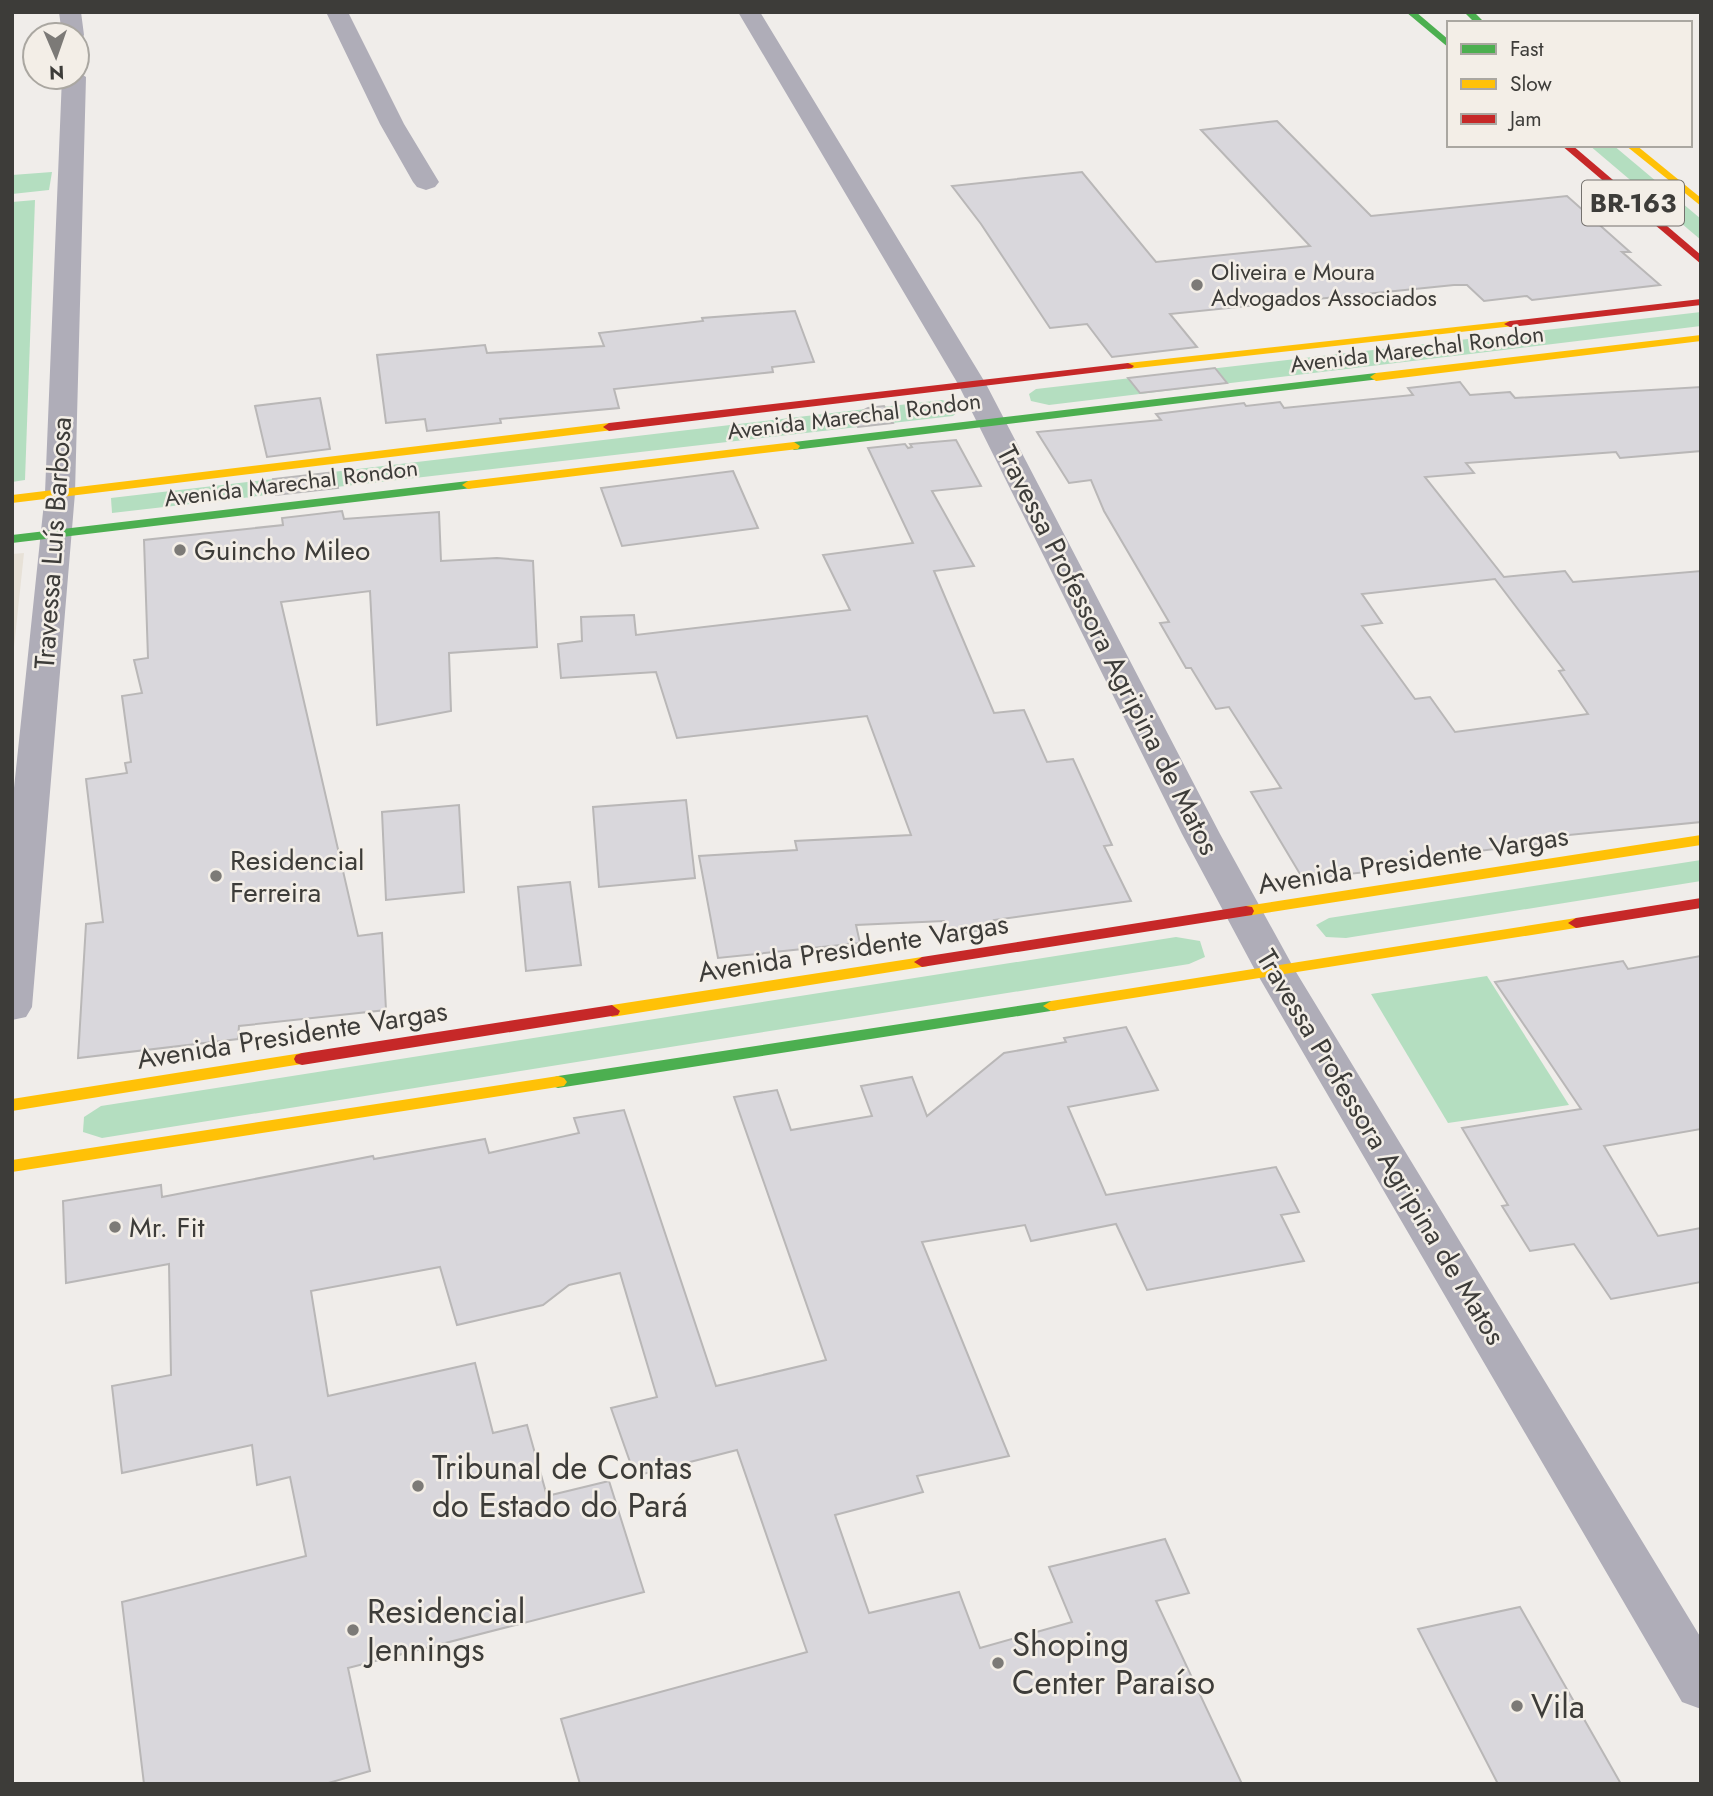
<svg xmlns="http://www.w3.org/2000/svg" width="1713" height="1796" viewBox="0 0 1713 1796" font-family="Jost,sans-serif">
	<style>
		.built { fill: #e7e1d7 }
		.green { fill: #b4dec0 }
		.building { fill: #d9d7dc; stroke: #b9b7b7; stroke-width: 2; fill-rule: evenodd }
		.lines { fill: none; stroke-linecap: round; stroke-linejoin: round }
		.street { fill: #afadb8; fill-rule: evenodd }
		.fast { fill: #4caf50; fill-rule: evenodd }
		.slow { fill: #ffc107; fill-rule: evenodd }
		.jam { fill: #c62828; fill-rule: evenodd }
		.poi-dot { fill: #7c7a77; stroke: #f3eee7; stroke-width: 2.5 }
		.labels { text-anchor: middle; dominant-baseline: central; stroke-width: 5; stroke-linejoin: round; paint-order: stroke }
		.far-poi-label { font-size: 23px; fill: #3d3c39; stroke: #f3eee7; text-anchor: start }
		.far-street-label { font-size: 23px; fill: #3d3c39; stroke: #f3eee7 }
		.shield { fill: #f3eee7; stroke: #74716d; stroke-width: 2 }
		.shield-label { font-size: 26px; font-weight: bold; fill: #3d3c39 }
		.street-label { font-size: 28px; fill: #3d3c39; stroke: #f3eee7 }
		.poi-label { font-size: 28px; fill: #3d3c39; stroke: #f3eee7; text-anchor: start }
		.near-poi-label { font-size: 33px; fill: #3d3c39; stroke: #f3eee7; text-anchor: start }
	</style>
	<rect width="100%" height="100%" fill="#f0edea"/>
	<path class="built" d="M24 553 12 666V554Z"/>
	<g class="green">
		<path d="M1589 145H1613L1701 219V240Z"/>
		<path d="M52 172 49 190 12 194V175Z"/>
		<path d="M35 200 25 480 12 482V202Z"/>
		<path d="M1701 312V326L1049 405 1031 401 1029 394 1036 389Z"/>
		<path d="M942 400 954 404 960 410 953 416 112 513 111 498Z"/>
		<path d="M1701 860V881L1346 938 1326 937 1316 925 1329 918Z"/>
		<path d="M1176 937 1200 941 1205 957 1189 964 102 1138 83 1132 84 1117 101 1106Z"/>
		<path d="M1487 976 1569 1105 1448 1123 1371 994Z"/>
	</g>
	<g class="building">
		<path d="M1277 121 1371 216 1567 196 1630 252H1622L1660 285 1532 300 1527 296 1484 301 1467 285H1454L1170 314 1197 347 1112 357 1087 324 1050 328 981 224 952 186 1082 172 1156 262 1310 246 1201 130Z"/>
		<path d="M795 311 814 362 772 367 773 372 614 389 619 408 500 419 501 423 427 431 425 419 386 423 377 355 485 345 487 353 604 346 599 333 703 321 702 318Z"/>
		<path d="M1215 368 1227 383 1140 393 1128 378Z"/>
		<path d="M1460 382 1470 395 1510 392 1515 398 1701 387V451L1620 458 1616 452 1466 463 1474 473 1425 477 1504 577 1565 571 1573 582 1701 571V822L1558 836 1562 841 1363 865 1367 872 1303 879 1251 792 1281 788 1229 707 1216 709 1191 668H1186L1160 623 1169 622 1104 511 1091 480 1069 483 1037 432 1161 420 1156 414 1244 403 1246 406 1280 402 1284 408 1413 395 1408 388ZM1495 579 1564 670 1559 671 1588 714 1455 732 1430 697 1415 699 1362 626 1382 623 1362 594Z"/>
		<path d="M320 398 330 449 267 457 255 406Z"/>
		<path d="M884 406 893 423 858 427 853 416 868 408Z"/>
		<path d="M956 440 981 486 932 491 974 566 934 571 994 713 1024 710 1047 762 1073 759 1112 845 1104 846 1131 901 994 920 997 928 949 935 944 921 856 925 860 943 718 958 699 856 797 850 795 841 911 835 867 716 677 738 656 672 561 678 558 644 582 641 581 617 634 615 636 635 850 610 823 555 913 543 868 448 905 444 908 448 912 447 910 444Z"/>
		<path d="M733 471 758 528 622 546 601 488Z"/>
		<path d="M335 472 338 488 276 495 273 479Z"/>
		<path d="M342 511 344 519 439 512 441 561 497 558 533 561 537 647 449 653 451 711 377 725 370 591 281 602 358 936 382 933 386 1010 239 1026 238 1039 78 1058 86 924 103 922 86 779 127 773 125 763 131 762 122 696 142 693 134 660 148 658 144 540 283 525 282 518Z"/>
		<path d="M686 800 695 878 599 887 593 807Z"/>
		<path d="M459 805 464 892 386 900 382 812Z"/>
		<path d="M570 882 581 965 526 971 518 887Z"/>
		<path d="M1701 956V1129L1604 1146 1658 1236 1701 1228V1282L1611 1299 1574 1244 1530 1251 1502 1206 1508 1205 1462 1128 1581 1109 1495 982 1623 961 1628 969Z"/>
		<path d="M1126 1027 1158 1090 1068 1107 1106 1195 1276 1167 1299 1212 1281 1215 1304 1261 1147 1290 1116 1224 1031 1241 1025 1225 922 1242 1009 1456 917 1476 923 1492 835 1515 869 1613 959 1592 980 1648 1072 1622 1049 1567 1165 1539 1189 1593 1156 1601 1242 1784H580L561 1719 807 1652 737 1450 635 1476 611 1408 657 1397 620 1273 569 1285 543 1305 457 1325 440 1267 311 1291 328 1396 475 1363 493 1433 527 1425 547 1496 609 1481 644 1592 348 1668 370 1771 325 1784H144L122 1602 306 1556 290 1477 257 1485 252 1445 122 1473 112 1386 171 1375 169 1264 66 1283 63 1201 161 1185 162 1197 373 1156 374 1159 485 1139 489 1153 579 1133 574 1118 624 1110 716 1386 826 1360 734 1097 777 1090 791 1130 872 1116 861 1086 912 1077 927 1116 1004 1053 1066 1042 1064 1038Z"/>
		<path d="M1520 1607 1621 1784H1498L1418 1629Z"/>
	</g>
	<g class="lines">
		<g class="street">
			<path d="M59 12H81L84 35 81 40 77 41V35H62Z"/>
			<path d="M326 12H348L404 124 439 182 435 187 426 190 417 187 413 182 380 124Z"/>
			<path d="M738 12H760L986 384 1220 834 1296 972 1701 1638V1709L1682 1702 1256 972 1182 834 958 384Z"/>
			<path d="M77 71 86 77 75 493 32 1007 26 1017 12 1020V807L45 493 62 77H77Z"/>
		</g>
		<g class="fast">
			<path d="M1406 12H1416L1449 40V48Z"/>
			<path d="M1464 12H1474L1485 23H1475Z"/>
			<path d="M1376 373 1382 377 1380 379 794 450 788 446 794 442Z"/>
			<path d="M468 481 474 485 472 488 12 543V535Z"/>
			<path d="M1051 1001 1057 1002 1059 1006 1057 1010 558 1088 552 1086 549 1082 552 1078 558 1076Z"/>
		</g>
		<g class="slow">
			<path d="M1625 145H1636L1701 198V206Z"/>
			<path d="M1510 321 1514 322V326L1128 369 1122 366 1128 363Z"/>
			<path d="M1701 335V341L1376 381 1370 377 1376 373Z"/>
			<path d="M609 423 615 427 613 430 12 503V495Z"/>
			<path d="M794 442 800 446 798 449 468 489 462 485 468 481Z"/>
			<path d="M1701 835V845L1246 916 1238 911 1246 906Z"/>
			<path d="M1576 918 1584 923 1582 927 1051 1011 1043 1006 1051 1001Z"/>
			<path d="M922 957 928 958 930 962 928 966 612 1017 604 1011 612 1005Z"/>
			<path d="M302 1053 308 1055 310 1059 308 1063 12 1111V1099Z"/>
			<path d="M558 1076 564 1078 567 1082 564 1086 12 1172V1160Z"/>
		</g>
		<g class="jam">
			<path d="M1561 145H1572L1701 255V264Z"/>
			<path d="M1701 299V305L1510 327 1504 324 1510 321Z"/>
			<path d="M1128 363 1134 366 1132 368 609 431 603 427 609 423Z"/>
			<path d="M1701 898V908L1576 928 1568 923 1576 918Z"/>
			<path d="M1246 906 1252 907 1254 911 1252 915 922 967 914 962 922 957Z"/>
			<path d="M612 1005 620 1011 618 1015 302 1065 296 1063 294 1059 296 1055 302 1053Z"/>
		</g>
	</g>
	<g class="poi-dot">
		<circle cx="1197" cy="285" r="7"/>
		<circle cx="180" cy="550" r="7"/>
		<circle cx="216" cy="876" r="7"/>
		<circle cx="115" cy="1227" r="7"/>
		<circle cx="418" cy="1486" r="7"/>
		<circle cx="353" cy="1630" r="7"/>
		<circle cx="998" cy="1663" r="7"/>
		<circle cx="1517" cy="1706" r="7"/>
	</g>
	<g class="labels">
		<g class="far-poi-label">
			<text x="1211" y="272">Oliveira e Moura<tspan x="1211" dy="26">Advogados Associados</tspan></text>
		</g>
		<g class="far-street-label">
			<text transform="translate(1417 349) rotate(-7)">Avenida Marechal Rondon</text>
			<text transform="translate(854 416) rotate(-7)">Avenida Marechal Rondon</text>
			<text transform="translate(291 483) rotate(-7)">Avenida Marechal Rondon</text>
		</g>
		<rect class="shield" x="1582" y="180.5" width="102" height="45" rx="5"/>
		<g class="shield-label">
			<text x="1633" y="203">BR-163</text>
		</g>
		<g class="street-label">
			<text transform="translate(53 543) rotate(-86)">Travessa Luís Barbosa</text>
			<text transform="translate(1108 650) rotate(63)">Travessa Professora Agripina de Matos</text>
			<text transform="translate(1413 860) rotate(-9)">Avenida Presidente Vargas</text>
			<text transform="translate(853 948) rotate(-9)">Avenida Presidente Vargas</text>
			<text transform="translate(292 1035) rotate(-9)">Avenida Presidente Vargas</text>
			<text transform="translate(1381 1147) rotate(59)">Travessa Professora Agripina de Matos</text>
		</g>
		<g class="poi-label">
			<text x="194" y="550">Guincho Mileo</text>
			<text x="230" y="860">Residencial<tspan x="230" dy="32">Ferreira</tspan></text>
			<text x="129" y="1227">Mr. Fit</text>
		</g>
		<g class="near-poi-label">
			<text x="432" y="1467">Tribunal de Contas<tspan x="432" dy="38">do Estado do Pará</tspan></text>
			<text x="367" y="1611">Residencial<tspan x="367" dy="38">Jennings</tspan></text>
			<text x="1012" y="1644">Shoping<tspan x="1012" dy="38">Center Paraíso</tspan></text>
			<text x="1531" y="1706">Vila</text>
		</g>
	</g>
	<rect width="1713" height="1796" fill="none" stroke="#3d3c39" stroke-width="28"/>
	<rect x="1447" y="21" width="245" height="126" fill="#f3eee7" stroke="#aaa7a1" stroke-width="2"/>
	<rect x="1461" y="44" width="35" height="10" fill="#4caf50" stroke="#aaa7a1" stroke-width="2"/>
	<text x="1510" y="56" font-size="21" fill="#3d3c39">Fast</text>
	<rect x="1461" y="79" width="35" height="10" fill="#ffc107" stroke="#aaa7a1" stroke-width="2"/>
	<text x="1510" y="91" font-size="21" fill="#3d3c39">Slow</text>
	<rect x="1461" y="114" width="35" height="10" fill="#c62828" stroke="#aaa7a1" stroke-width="2"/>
	<text x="1510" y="126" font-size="21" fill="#3d3c39">Jam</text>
	<g transform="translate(56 56) rotate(178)"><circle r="33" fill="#f3eee7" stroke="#aaa7a1" stroke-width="2"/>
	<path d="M0-5L12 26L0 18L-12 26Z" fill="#7c7a77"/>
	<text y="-10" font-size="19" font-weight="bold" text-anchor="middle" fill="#3d3c39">N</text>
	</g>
</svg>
